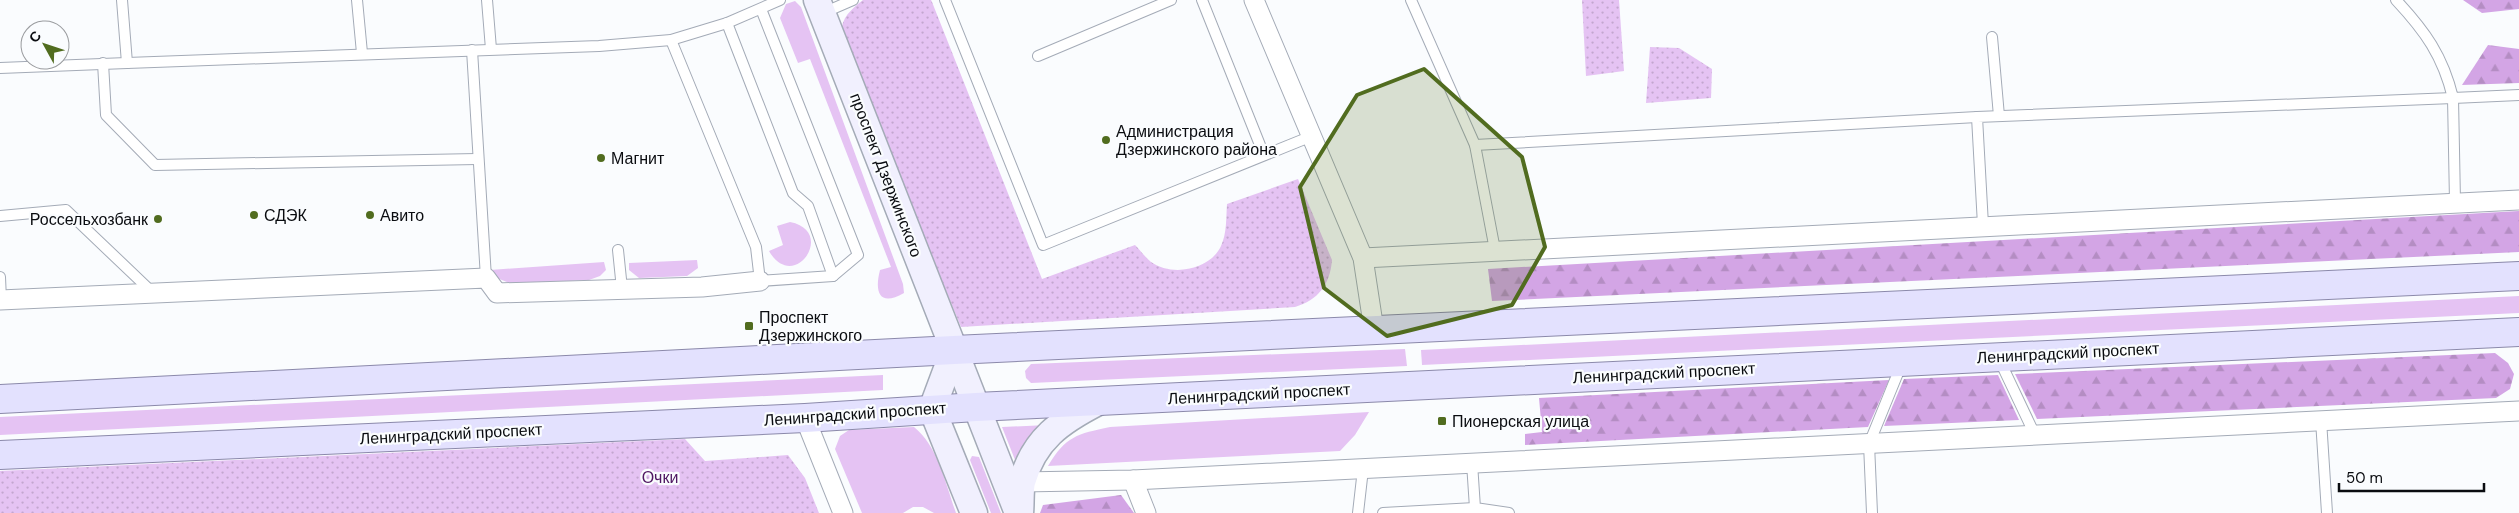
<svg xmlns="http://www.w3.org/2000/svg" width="2519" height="513" viewBox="0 0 2519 513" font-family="'DM Sans',sans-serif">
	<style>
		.grass { fill: #e5c3f3 }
		.forest { fill: url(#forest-firs) }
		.park { fill: url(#park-dots) }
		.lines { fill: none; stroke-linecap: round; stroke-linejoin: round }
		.lane-casing { stroke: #a4abb7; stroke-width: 12 }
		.street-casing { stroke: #a4abb7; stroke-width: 21 }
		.secondary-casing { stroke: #a4abb7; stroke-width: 29 }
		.primary-casing { stroke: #8b89aa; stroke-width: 30 }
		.lane { stroke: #fff; stroke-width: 10 }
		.street { stroke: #fff; stroke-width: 19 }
		.secondary { stroke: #f1f0fe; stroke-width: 26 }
		.primary { stroke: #e3e1fe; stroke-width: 28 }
		.marked { fill: #516c1f; fill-opacity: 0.2; stroke: #516c1f; stroke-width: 4; stroke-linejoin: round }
		.poi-dot { fill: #516c1f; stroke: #fafcfe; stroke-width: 2 }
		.labels { text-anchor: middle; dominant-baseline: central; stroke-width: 4.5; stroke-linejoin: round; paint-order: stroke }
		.poi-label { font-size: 16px; fill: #0a0c10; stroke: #fafcfe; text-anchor: start }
		.street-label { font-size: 16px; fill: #0a0c10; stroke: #fafcfe }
		.park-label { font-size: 16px; fill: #501863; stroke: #fafcfe }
	</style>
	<defs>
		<pattern id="forest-firs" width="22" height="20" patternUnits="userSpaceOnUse" patternTransform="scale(1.25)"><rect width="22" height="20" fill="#d3a5e5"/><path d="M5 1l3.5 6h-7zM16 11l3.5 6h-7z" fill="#b48dc3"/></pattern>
		<pattern id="park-dots" width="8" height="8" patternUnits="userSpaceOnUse" patternTransform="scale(1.25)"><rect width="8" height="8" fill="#e5c3f3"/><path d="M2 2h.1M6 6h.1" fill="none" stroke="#c3a6cf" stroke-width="1.8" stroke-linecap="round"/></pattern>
	</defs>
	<rect width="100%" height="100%" fill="#fafcfe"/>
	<g class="grass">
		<path d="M795 1 801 7 903 284 904 293C880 307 874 293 880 270L891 267 810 59 798 63 780 18 786 4Z"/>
		<path d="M790 222C837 231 794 294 769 251L783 245 777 226Z"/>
		<path d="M697 260 698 268 687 276 639 278 629 270V263Z"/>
		<path d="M604 262 606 270 600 276 589 280 512 284 497 278 490 270Z"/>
		<path d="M2519 296V313L1422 365 1421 350Z"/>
		<path d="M1405 349 1407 366 1031 383 1026 378 1025 371 1031 364Z"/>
		<path d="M883 375V390L0 435V417Z"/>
		<path d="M1369 412 1355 435 1340 451 1048 466C1066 436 1077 434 1110 427Z"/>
		<path d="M1047 425 1017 465 1002 427Z"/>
		<path d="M914 427C938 446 946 485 956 513H934L923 507H913L903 513H862L835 449 840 436 849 430Z"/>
		<path d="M972 456 979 457 1001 513H991L970 460Z"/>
	</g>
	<g class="forest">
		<path d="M2463 0H2519V9L2482 13Z"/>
		<path d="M2488 45 2519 49V83L2462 85Z"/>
		<path d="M2519 211V252L1492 301 1488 269Z"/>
		<path d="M2495 353 2508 363 2514 374 2510 389 2496 398 2037 419 2015 374Z"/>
		<path d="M1998 375 2019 420 1884 426 1904 379Z"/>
		<path d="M1889 380 1868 427 1525 445V434L1542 432 1539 398Z"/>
		<path d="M1121 495 1134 513H1040L1043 505Z"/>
	</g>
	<g class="park">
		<path d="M863 0H931L932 2 1042 279 1135 245C1140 250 1145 257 1151 262 1172 277 1210 270 1221 246 1227 233 1226 218 1227 204L1298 179 1332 260C1330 285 1318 300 1295 307L961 327 842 39C839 20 849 11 863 0Z"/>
		<path d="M1582 0H1619L1624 71 1586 76Z"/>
		<path d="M1650 47 1679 48 1712 69 1711 98 1646 103Z"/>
		<path d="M685 439 705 461 788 455 805 478 819 513H0V471Z"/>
	</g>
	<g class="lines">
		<defs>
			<g id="lane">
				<path d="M357 0 362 53"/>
				<path d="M487 0 491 49"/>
				<path d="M945 0 1043 245 1312 136"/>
				<path d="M1202 0 1264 155"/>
				<path d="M1411 0 1475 145 1495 250"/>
				<path d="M2396 0C2425 31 2443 56 2453 98L2519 95"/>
				<path d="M823 13 853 0"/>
				<path d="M727 23 793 193 808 206 833 276"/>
				<path d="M1992 37 1999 116"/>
				<path d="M671 40 756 247 760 281 833 276 858 255 761 9"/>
				<path d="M472 50 486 278"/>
				<path d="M1038 56 1171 0"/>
				<path d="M103 63 106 115 155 165 477 159"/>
				<path d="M127 63 599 46 671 40 727 23 780 0"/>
				<path d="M0 68 127 63 122 0"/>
				<path d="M1475 145 1977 117"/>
				<path d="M0 216 66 210 152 292"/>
				<path d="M1983 225 1977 117 2453 98 2455 202"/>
				<path d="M618 250 622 289"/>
				<path d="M0 277 1 300"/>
				<path d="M1999 359 2035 435"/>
				<path d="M2321 420 2327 513"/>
				<path d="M1472 463 1475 508 1509 513"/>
				<path d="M1358 513 1363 469"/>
				<path d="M1383 513 1475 508"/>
				<path d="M1872 513 1869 444 1902 363"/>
			</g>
			<g id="street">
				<path d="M1254 0 1363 258 1374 330"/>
				<path d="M1363 258 2519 200"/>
				<path d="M0 300 486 278 497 293 702 287 760 281"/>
				<path d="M805 418 843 513"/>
				<path d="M1133 480 1146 513"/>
				<path d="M1022 482 1133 480 2519 411"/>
			</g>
			<g id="secondary">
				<path d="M817 0 1018 513"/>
				<path d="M954 350 932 409 974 513"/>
				<path d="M1020 513C1021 503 1020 491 1022 482 1034 439 1061 421 1098 402"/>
			</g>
			<g id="primary">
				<path d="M0 399 954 350 2519 276"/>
				<path d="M0 455 805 418 976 407 2519 332"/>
			</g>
		</defs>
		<use href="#lane" class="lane-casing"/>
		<use href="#street" class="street-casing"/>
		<use href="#secondary" class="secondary-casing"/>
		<use href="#primary" class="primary-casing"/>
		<use href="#lane" class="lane"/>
		<use href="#street" class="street"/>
		<use href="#secondary" class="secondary"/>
		<use href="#primary" class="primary"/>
	</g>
	<path class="marked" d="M1424 69 1522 157 1545 247 1512 305 1387 336 1324 288 1300 187 1357 95Z"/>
	<g class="poi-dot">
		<circle cx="1106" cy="140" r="5"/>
		<circle cx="601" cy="158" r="5"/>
		<circle cx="254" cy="215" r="5"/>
		<circle cx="370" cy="215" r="5"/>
		<circle cx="158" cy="219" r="5"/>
		<rect x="744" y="321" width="10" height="10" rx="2.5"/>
		<rect x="1437" y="416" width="10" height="10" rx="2.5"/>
	</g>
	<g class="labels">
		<g class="poi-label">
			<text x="1116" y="131">Администрация<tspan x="1116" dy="18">Дзержинского района</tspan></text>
			<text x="611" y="158">Магнит</text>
			<text x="264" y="215">СДЭК</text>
			<text x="380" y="215">Авито</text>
			<text x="148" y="219" text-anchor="end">Россельхозбанк</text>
			<text x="759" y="317">Проспект<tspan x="759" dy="18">Дзержинского</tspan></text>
			<text x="1452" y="421">Пионерская улица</text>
		</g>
		<g class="street-label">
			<text transform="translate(886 175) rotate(69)">проспект Дзержинского</text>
			<text transform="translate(2068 353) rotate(-3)">Ленинградский проспект</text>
			<text transform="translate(1664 373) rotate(-3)">Ленинградский проспект</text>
			<text transform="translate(1259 394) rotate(-3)">Ленинградский проспект</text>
			<text transform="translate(855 414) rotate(-4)">Ленинградский проспект</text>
			<text transform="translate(451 434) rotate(-3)">Ленинградский проспект</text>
		</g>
		<g class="park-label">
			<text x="660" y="477">Очки</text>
		</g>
	</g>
	<g transform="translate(45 45) rotate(310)"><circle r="24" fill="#fafcfe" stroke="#9a9c9f"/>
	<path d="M0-4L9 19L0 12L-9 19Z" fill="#516c1f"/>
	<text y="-8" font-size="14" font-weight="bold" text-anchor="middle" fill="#0a0c10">С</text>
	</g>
	<path d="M2339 483v8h145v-8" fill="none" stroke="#0a0c10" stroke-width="2.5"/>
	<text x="2346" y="483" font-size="15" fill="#0a0c10" stroke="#fafcfe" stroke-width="4" paint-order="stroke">50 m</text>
</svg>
